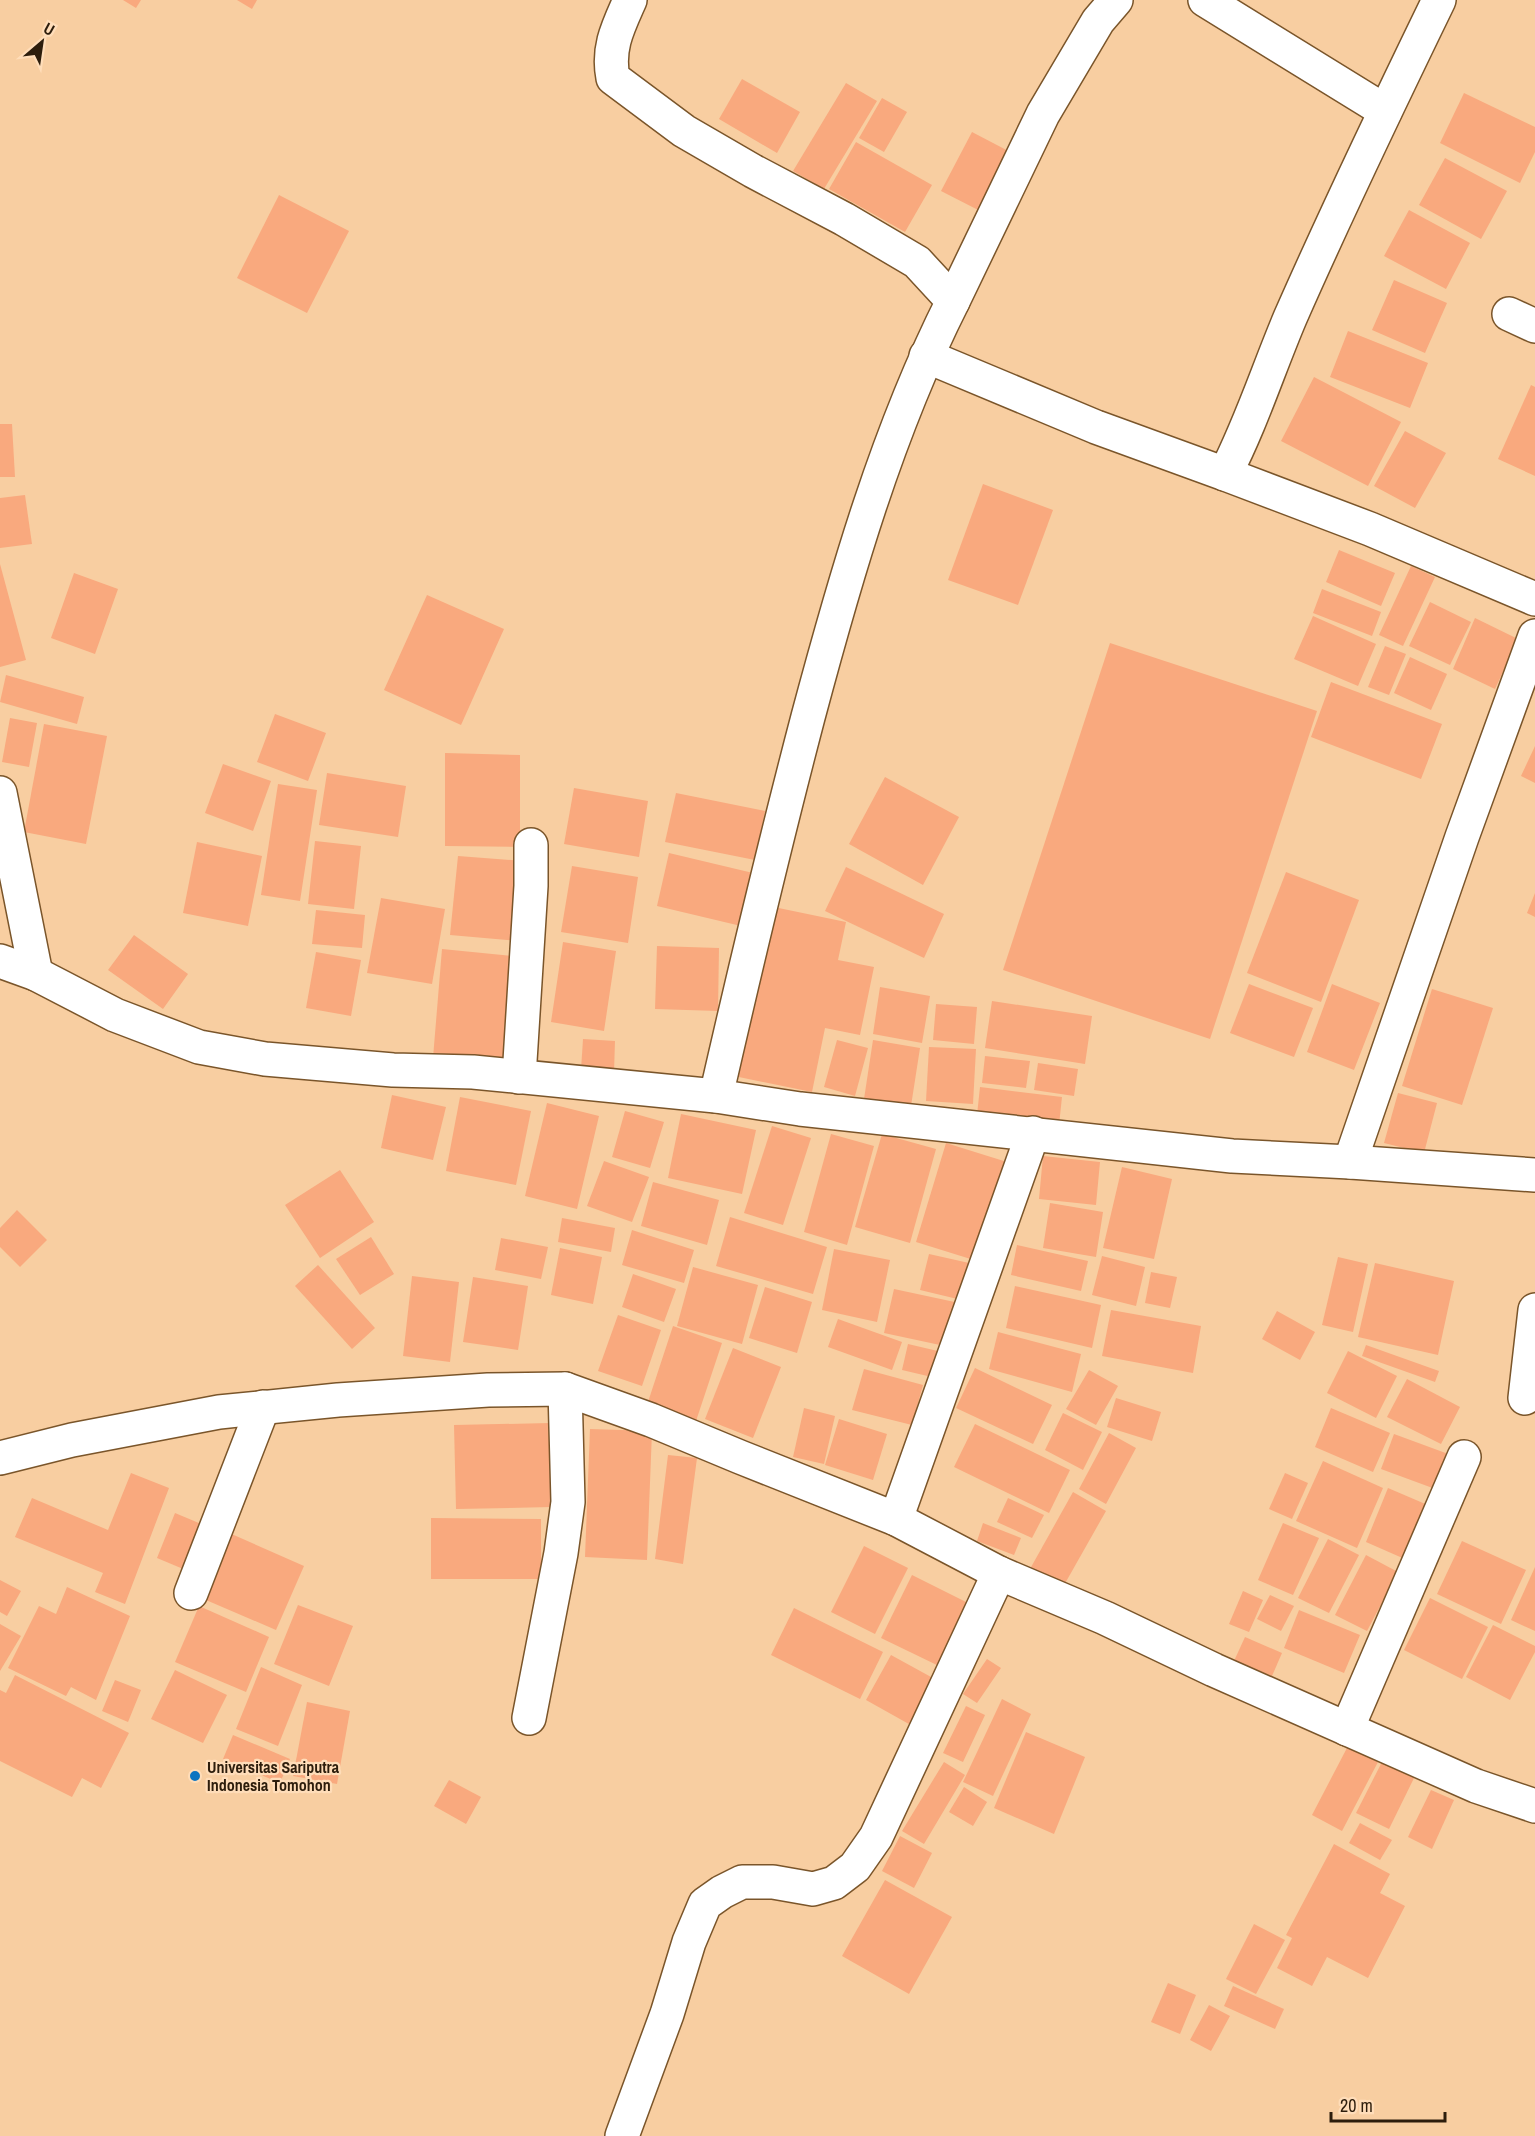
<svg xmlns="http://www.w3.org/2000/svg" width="1535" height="2136" viewBox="0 0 1535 2136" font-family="'Archivo Narrow',sans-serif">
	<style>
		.building { fill: #f9a97e }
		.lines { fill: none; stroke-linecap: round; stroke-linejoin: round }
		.minor-casing { stroke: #7a552a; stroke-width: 36 }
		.minor { stroke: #fff; stroke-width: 33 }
		.poi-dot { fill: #0d74c0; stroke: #ffddb9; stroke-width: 2 }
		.labels { text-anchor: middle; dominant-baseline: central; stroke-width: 4.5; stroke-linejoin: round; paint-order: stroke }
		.poi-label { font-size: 16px; font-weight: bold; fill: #2d1d0c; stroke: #ffddb9; text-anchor: start }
	</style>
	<rect width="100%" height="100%" fill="#f8cea1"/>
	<g class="building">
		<path d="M123 0H141L136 8Z"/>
		<path d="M237 0H257L252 9Z"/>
		<path d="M742 79 800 112 777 153 719 119Z"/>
		<path d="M846 83 877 101 824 189 793 171Z"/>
		<path d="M1464 93 1535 127V152L1520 183 1440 143Z"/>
		<path d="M882 98 907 112 884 152 859 138Z"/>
		<path d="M972 132 1016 155 986 214 941 191Z"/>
		<path d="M856 142 932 185 905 232 829 189Z"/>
		<path d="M1445 158 1507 191 1481 239 1419 205Z"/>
		<path d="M279 195 349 231 307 313 237 278Z"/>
		<path d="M1409 210 1470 243 1446 289 1384 256Z"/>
		<path d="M1394 280 1447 303 1425 353 1372 330Z"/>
		<path d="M1348 331 1428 363 1410 408 1330 377Z"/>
		<path d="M1314 377 1401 422 1368 486 1281 441Z"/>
		<path d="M1531 385 1535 387V476L1498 459Z"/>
		<path d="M0 424H12L15 477H0Z"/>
		<path d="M1405 431 1446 453 1415 508 1374 486Z"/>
		<path d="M983 484 1053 510 1018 605 948 580Z"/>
		<path d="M25 495 32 544 0 548V498Z"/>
		<path d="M1339 550 1395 573 1381 606 1326 582Z"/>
		<path d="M0 564 26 660 0 667Z"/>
		<path d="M1411 566 1435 577 1403 646 1379 635Z"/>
		<path d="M74 573 118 589 95 654 51 638Z"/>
		<path d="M1322 589 1381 612 1372 636 1313 613Z"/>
		<path d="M427 595 504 629 461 725 384 690Z"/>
		<path d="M1430 602 1471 622 1450 665 1409 646Z"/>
		<path d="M1313 616 1376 644 1358 686 1294 659Z"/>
		<path d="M1475 618 1518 639 1495 689 1453 669Z"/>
		<path d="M1110 643 1317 711 1210 1039 1003 970Z"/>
		<path d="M1385 646 1406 654 1389 695 1368 687Z"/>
		<path d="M1410 657 1447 674 1431 710 1394 693Z"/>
		<path d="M6 675 84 697 77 724 0 702Z"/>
		<path d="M1331 682 1442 724 1421 779 1311 737Z"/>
		<path d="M275 714 326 733 308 781 257 762Z"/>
		<path d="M10 718 37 723 29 767 2 762Z"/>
		<path d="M44 724 107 736 86 844 24 832Z"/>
		<path d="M1535 746V783L1521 776Z"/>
		<path d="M445 753 520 755V847L445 846Z"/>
		<path d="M223 764 271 781 253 831 205 813Z"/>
		<path d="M327 773 406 786 398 837 319 825Z"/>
		<path d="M885 777 959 817 923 885 849 844Z"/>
		<path d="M278 784 317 790 300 901 261 895Z"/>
		<path d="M574 788 648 801 639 857 564 844Z"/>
		<path d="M676 793 765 811 755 860 665 842Z"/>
		<path d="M315 841 361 846 354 909 308 904Z"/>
		<path d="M197 842 262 856 248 926 183 913Z"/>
		<path d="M669 853 753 873 741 926 657 906Z"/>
		<path d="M458 856 525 861 518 941 450 935Z"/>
		<path d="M572 866 638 877 628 943 561 932Z"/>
		<path d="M846 867 944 914 924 958 825 911Z"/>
		<path d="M1286 872 1359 900 1321 1002 1247 973Z"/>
		<path d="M1535 893V917L1527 913Z"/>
		<path d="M381 898 445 909 432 984 367 973Z"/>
		<path d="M769 906 846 922 838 960 874 967 860 1035 825 1028 812 1092 734 1076Z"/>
		<path d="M316 910 365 915 362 948 312 944Z"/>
		<path d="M134 935 188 974 163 1009 108 970Z"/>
		<path d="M563 942 616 951 604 1031 551 1022Z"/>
		<path d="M657 946 719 948 718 1011 655 1009Z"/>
		<path d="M442 949 522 957 512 1066 433 1058Z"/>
		<path d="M316 952 361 960 351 1016 306 1008Z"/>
		<path d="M1249 984 1313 1008 1294 1057 1230 1033Z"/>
		<path d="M1332 984 1380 1003 1354 1070 1307 1052Z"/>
		<path d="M880 987 930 996 922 1043 873 1034Z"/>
		<path d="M1432 989 1493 1008 1462 1105 1402 1086Z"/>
		<path d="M992 1001 1092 1016 1085 1064 985 1048Z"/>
		<path d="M936 1004 977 1007 974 1044 933 1040Z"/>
		<path d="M583 1039 615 1041 614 1072 581 1070Z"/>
		<path d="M837 1040 868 1048 855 1096 824 1087Z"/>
		<path d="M873 1040 920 1048 911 1106 864 1099Z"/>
		<path d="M929 1047 976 1049 973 1104 926 1101Z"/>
		<path d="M985 1056 1030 1061 1026 1088 982 1083Z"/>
		<path d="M1038 1063 1078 1069 1074 1096 1034 1090Z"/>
		<path d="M980 1087 1062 1097 1059 1125 977 1115Z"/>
		<path d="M1398 1093 1437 1103 1424 1153 1384 1143Z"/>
		<path d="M392 1095 446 1107 433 1160 381 1148Z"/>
		<path d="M460 1097 531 1111 516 1185 446 1171Z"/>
		<path d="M547 1103 599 1116 577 1209 525 1196Z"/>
		<path d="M625 1111 664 1122 650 1168 612 1157Z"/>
		<path d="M681 1114 756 1130 742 1194 668 1178Z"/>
		<path d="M772 1126 811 1138 783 1225 744 1213Z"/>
		<path d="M831 1134 874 1146 847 1245 804 1232Z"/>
		<path d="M882 1134 936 1149 910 1243 855 1227Z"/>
		<path d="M946 1143 1007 1162 977 1261 916 1242Z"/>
		<path d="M1043 1156 1100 1162 1096 1205 1039 1199Z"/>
		<path d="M604 1161 649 1177 632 1222 587 1206Z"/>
		<path d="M1122 1167 1172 1179 1154 1259 1103 1248Z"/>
		<path d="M340 1170 374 1222 320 1258 285 1205Z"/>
		<path d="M653 1182 719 1200 707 1245 641 1226Z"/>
		<path d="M1050 1203 1103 1212 1096 1257 1043 1248Z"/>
		<path d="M17 1210 47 1240 20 1267 0 1247V1228Z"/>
		<path d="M730 1217 827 1247 813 1294 716 1266Z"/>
		<path d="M562 1218 615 1228 611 1252 558 1242Z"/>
		<path d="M632 1230 694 1250 684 1283 622 1265Z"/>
		<path d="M371 1237 394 1274 360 1295 336 1259Z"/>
		<path d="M501 1238 548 1247 541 1279 495 1270Z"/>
		<path d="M1017 1245 1088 1261 1081 1291 1011 1275Z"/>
		<path d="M560 1248 602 1257 593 1304 551 1295Z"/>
		<path d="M834 1249 890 1260 877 1322 822 1310Z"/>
		<path d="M929 1254 978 1265 970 1302 920 1290Z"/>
		<path d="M1102 1256 1145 1267 1136 1306 1092 1295Z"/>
		<path d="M1338 1257 1368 1264 1353 1332 1322 1325Z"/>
		<path d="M1375 1263 1454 1281 1438 1355 1358 1337Z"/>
		<path d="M318 1265 375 1328 352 1349 295 1286Z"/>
		<path d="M693 1267 758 1285 742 1344 677 1326Z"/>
		<path d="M1151 1272 1177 1277 1170 1308 1145 1303Z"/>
		<path d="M633 1274 676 1289 664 1322 622 1307Z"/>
		<path d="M412 1276 459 1282 450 1362 403 1356Z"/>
		<path d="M473 1277 528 1286 518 1350 463 1342Z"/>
		<path d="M1015 1286 1101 1305 1092 1348 1006 1328Z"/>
		<path d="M765 1287 812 1302 797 1353 749 1338Z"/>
		<path d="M894 1289 964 1304 954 1348 884 1333Z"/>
		<path d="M1111 1310 1201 1326 1193 1373 1102 1356Z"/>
		<path d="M1277 1311 1315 1332 1300 1360 1262 1339Z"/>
		<path d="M618 1315 661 1330 642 1386 598 1371Z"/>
		<path d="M838 1319 902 1342 892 1370 828 1347Z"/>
		<path d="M673 1326 722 1343 695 1424 646 1408Z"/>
		<path d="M998 1332 1081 1354 1072 1392 989 1369Z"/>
		<path d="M908 1344 942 1352 936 1378 902 1370Z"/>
		<path d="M1366 1345 1439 1371 1435 1382 1362 1356Z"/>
		<path d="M733 1348 781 1367 753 1438 705 1419Z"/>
		<path d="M1348 1351 1397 1376 1376 1418 1327 1393Z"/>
		<path d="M975 1368 1052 1405 1033 1444 956 1408Z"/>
		<path d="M864 1369 923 1385 912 1425 852 1410Z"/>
		<path d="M1089 1370 1118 1386 1096 1425 1066 1409Z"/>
		<path d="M1407 1379 1460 1407 1441 1444 1387 1417Z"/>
		<path d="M1116 1398 1161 1412 1152 1441 1107 1427Z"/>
		<path d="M804 1408 835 1416 824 1464 793 1457Z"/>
		<path d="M1331 1408 1390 1433 1373 1472 1315 1447Z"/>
		<path d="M1063 1413 1102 1432 1083 1470 1045 1450Z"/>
		<path d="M839 1419 887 1434 873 1480 825 1465Z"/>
		<path d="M550 1423 552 1507 456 1509 454 1425Z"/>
		<path d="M975 1424 1070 1470 1049 1513 954 1467Z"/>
		<path d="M590 1429 652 1431 647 1560 585 1557Z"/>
		<path d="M1109 1433 1136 1448 1106 1504 1079 1489Z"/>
		<path d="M1394 1434 1451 1455 1438 1490 1381 1469Z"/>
		<path d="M668 1455 697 1458 683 1564 655 1559Z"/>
		<path d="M1323 1461 1383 1488 1357 1548 1296 1521Z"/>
		<path d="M131 1473 169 1488 125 1604 95 1592 103 1573 15 1537 32 1498 108 1530Z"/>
		<path d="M1285 1473 1308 1483 1292 1519 1269 1509Z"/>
		<path d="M1388 1488 1430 1506 1407 1560 1366 1542Z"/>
		<path d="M1073 1492 1106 1511 1063 1587 1030 1569Z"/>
		<path d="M1008 1498 1044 1515 1032 1538 997 1522Z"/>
		<path d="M175 1513 206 1526 188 1571 157 1558Z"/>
		<path d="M431 1518 541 1519V1579H431Z"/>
		<path d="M983 1523 1021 1538 1014 1555 977 1541Z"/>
		<path d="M1283 1523 1319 1538 1293 1595 1258 1580Z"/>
		<path d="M227 1532 304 1566 276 1630 199 1597Z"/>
		<path d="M1328 1539 1359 1555 1329 1613 1298 1598Z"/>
		<path d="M1462 1541 1526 1570 1501 1624 1437 1594Z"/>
		<path d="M864 1546 908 1568 875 1634 831 1612Z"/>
		<path d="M1366 1555 1398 1572 1367 1631 1335 1615Z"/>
		<path d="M1535 1567V1631L1511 1620Z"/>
		<path d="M912 1575 972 1605 941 1667 881 1638Z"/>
		<path d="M0 1580 21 1591 7 1616 0 1612Z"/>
		<path d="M67 1587 130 1616 96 1700 71 1687 66 1696 8 1668 39 1606 56 1614Z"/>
		<path d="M1243 1591 1263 1600 1249 1632 1229 1624Z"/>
		<path d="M1270 1595 1294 1606 1281 1631 1257 1619Z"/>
		<path d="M1430 1598 1488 1627 1462 1679 1404 1650Z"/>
		<path d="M298 1605 353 1626 329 1686 274 1664Z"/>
		<path d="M199 1606 269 1637 246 1692 175 1662Z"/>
		<path d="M794 1608 883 1652 860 1699 771 1655Z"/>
		<path d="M1299 1610 1360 1635 1344 1673 1284 1648Z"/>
		<path d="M0 1624 21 1636 0 1671Z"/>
		<path d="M1493 1625 1535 1646V1652L1510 1700 1466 1677Z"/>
		<path d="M1245 1637 1282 1653 1272 1676 1234 1661Z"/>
		<path d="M891 1655 942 1683 916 1728 866 1700Z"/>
		<path d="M987 1659 1001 1668 977 1703 963 1694Z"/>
		<path d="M261 1667 302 1685 278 1746 236 1729Z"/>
		<path d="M175 1670 227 1695 203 1743 151 1719Z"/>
		<path d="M15 1675 129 1733 101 1788 82 1778 72 1797 0 1761V1690L6 1693Z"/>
		<path d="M115 1680 141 1690 128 1722 102 1711Z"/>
		<path d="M1002 1699 1031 1714 993 1796 963 1782Z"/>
		<path d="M307 1702 350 1711 337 1784 293 1776Z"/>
		<path d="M966 1706 985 1715 963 1762 943 1753Z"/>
		<path d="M1026 1732 1085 1757 1054 1834 994 1808Z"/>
		<path d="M233 1735 290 1759 280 1783 223 1759Z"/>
		<path d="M1348 1746 1378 1762 1342 1831 1312 1815Z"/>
		<path d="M1383 1760 1415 1776 1389 1829 1356 1813Z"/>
		<path d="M944 1762 965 1775 924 1844 902 1831Z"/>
		<path d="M449 1780 481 1797 466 1824 434 1806Z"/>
		<path d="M964 1787 987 1802 973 1826 949 1812Z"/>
		<path d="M1431 1790 1454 1800 1432 1849 1408 1837Z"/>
		<path d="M1360 1823 1392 1840 1380 1860 1349 1843Z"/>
		<path d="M900 1836 932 1853 914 1888 882 1871Z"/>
		<path d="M1334 1844 1390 1874 1380 1893 1405 1906 1368 1978 1327 1957 1312 1986 1277 1968 1292 1938 1286 1935Z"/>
		<path d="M885 1880 952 1917 909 1994 842 1956Z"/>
		<path d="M1254 1924 1285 1940 1256 1994 1226 1979Z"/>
		<path d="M1168 1983 1196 1995 1180 2034 1151 2022Z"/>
		<path d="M1233 1986 1284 2009 1275 2029 1224 2006Z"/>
		<path d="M1209 2005 1230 2016 1211 2051 1190 2040Z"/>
	</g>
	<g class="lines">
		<defs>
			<g id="minor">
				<path d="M630 0C618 27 607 48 613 78L684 131 753 171 844 219 917 262 953 301C887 432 846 575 808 717 775 843 745 969 716 1096"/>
				<path d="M1205 0 1385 111"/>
				<path d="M1439 0C1388 105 1337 211 1290 318 1268 370 1251 424 1225 474L1370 529 1535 599"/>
				<path d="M953 301 1043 114 1098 21 1116 0"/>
				<path d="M1509 314 1535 326"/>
				<path d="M926 356 1096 427 1225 474"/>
				<path d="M0 793 36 974"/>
				<path d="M0 961 36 974 115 1015 199 1047 265 1059 393 1070 473 1072 716 1096 800 1109 1232 1156 1350 1162 1535 1175"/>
				<path d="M519 1077 531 886V845"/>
				<path d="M1350 1162 1462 837 1535 636"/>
				<path d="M1525 1398 1535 1310"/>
				<path d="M0 1458 72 1440 219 1412 338 1400 488 1390 565 1389 651 1420 740 1457 896 1519 999 1573 1105 1618 1214 1670 1476 1786 1535 1806"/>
				<path d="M896 1519 1033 1133"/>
				<path d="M191 1593 263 1407"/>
				<path d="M529 1718 561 1553 568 1502 565 1389"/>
				<path d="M1347 1729 1464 1457"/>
				<path d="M622 2136 667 2014 689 1942 705 1904 722 1892 742 1882H773L813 1889 834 1883 855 1867 876 1837 999 1573"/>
			</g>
		</defs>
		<use href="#minor" class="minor-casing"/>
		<use href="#minor" class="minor"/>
	</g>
	<circle class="poi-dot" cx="195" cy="1776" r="6"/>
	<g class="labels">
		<g class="poi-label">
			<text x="207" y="1767">Universitas Sariputra<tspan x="207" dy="18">Indonesia Tomohon</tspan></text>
		</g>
	</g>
	<g transform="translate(42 42) rotate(29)" stroke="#ffddb9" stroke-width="4.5" paint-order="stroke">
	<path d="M0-4.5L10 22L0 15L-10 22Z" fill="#2d1d0c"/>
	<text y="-9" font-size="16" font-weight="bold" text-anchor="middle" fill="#2d1d0c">U</text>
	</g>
	<path d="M1331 2112v9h114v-9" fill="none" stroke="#2d1d0c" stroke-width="3"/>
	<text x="1340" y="2112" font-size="18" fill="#2d1d0c" stroke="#ffddb9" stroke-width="4.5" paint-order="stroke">20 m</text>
</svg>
